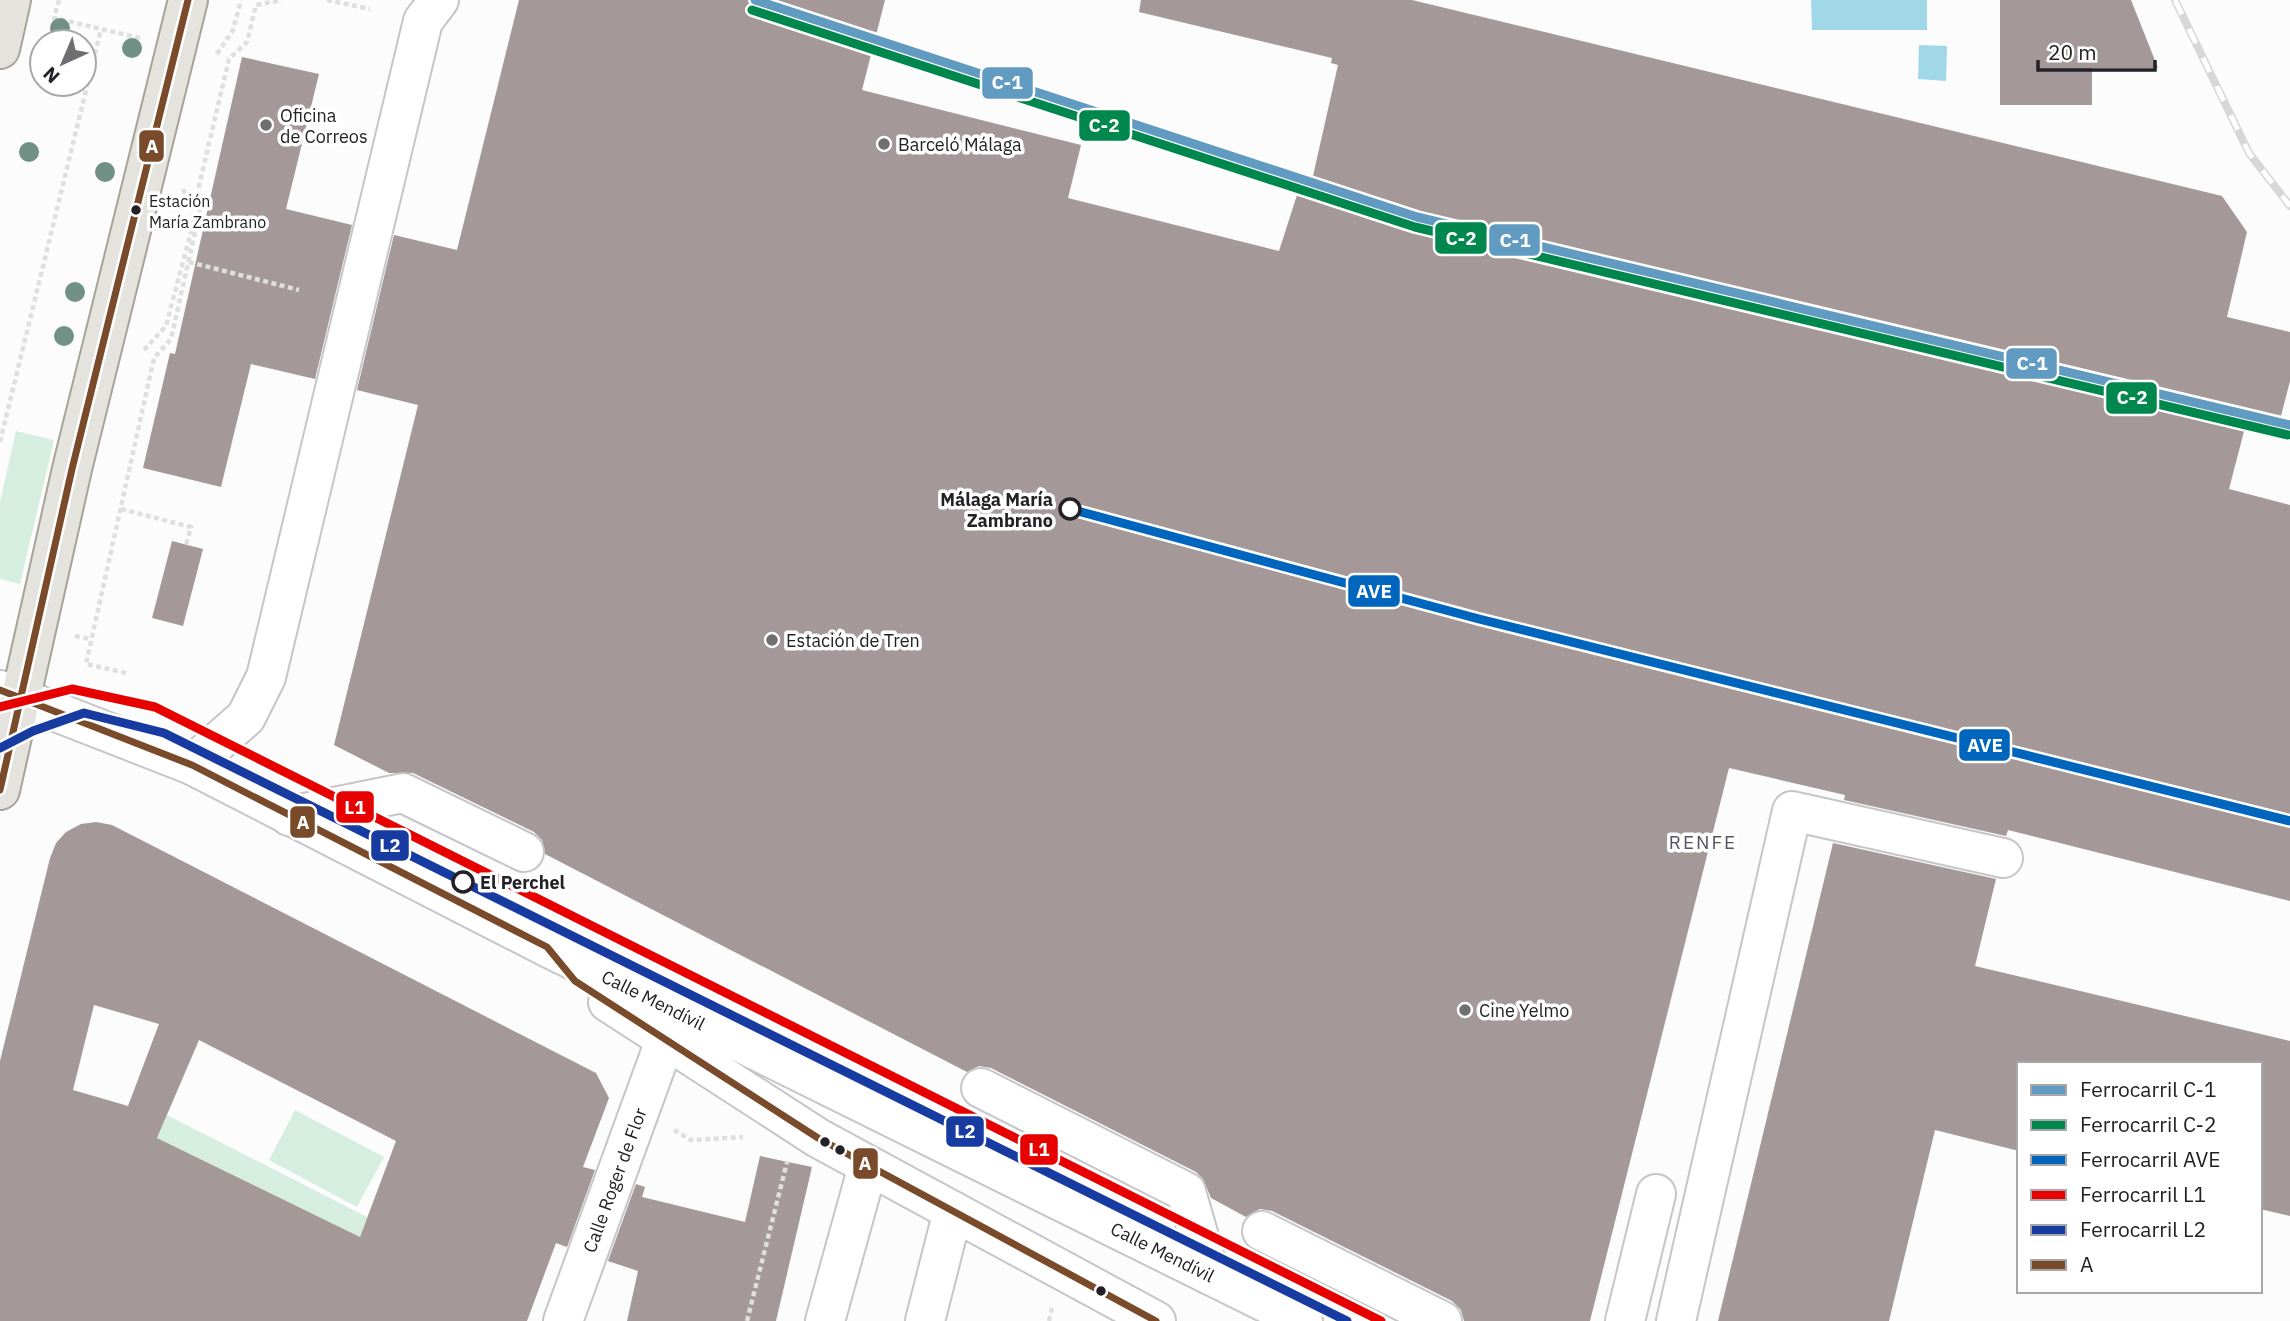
<svg xmlns="http://www.w3.org/2000/svg" width="2290" height="1321" viewBox="0 0 2290 1321" font-family="'IBM Plex Sans',sans-serif">
	<style>
		.green { fill: #d5eee0 }
		.water { fill: #a0d8e7 }
		.building { fill: #a49898; fill-rule: evenodd }
		.lines { fill: none; stroke-linecap: round; stroke-linejoin: round }
		.minor-casing { stroke: #c6c5c8; stroke-width: 42 }
		.major-casing { stroke: #a7a398; stroke-width: 42 }
		.path { stroke: #dfdfdf; stroke-width: 4.5; stroke-dasharray: 5 3.5; stroke-linecap: butt }
		.minor { stroke: #fff; stroke-width: 38 }
		.major { stroke: #e5e3dd; stroke-width: 38 }
		.rail-casing { stroke: #d7d7d7; stroke-width: 8 }
		.rail { stroke: #fff; stroke-width: 5; stroke-dasharray: 16; stroke-linecap: butt }
		.bus-1-casing { stroke: #fff; stroke-width: 12 }
		.bus-1 { stroke: #7a4b2a; stroke-width: 7 }
		.rail-1-casing { stroke: #fff; stroke-width: 14 }
		.rail-2-casing { stroke: #fff; stroke-width: 14 }
		.rail-3-casing { stroke: #fff; stroke-width: 14 }
		.rail-4-casing { stroke: #fff; stroke-width: 14 }
		.rail-5-casing { stroke: #fff; stroke-width: 14 }
		.rail-1 { stroke: #619bc1; stroke-width: 9 }
		.rail-2 { stroke: #00874d; stroke-width: 9 }
		.rail-3 { stroke: #0065bd; stroke-width: 9 }
		.rail-4 { stroke: #e60000; stroke-width: 9 }
		.rail-5 { stroke: #173ba0; stroke-width: 9 }
		.tree { fill: #719186 }
		.poi-dot { fill: #6f6e71; stroke: #fff; stroke-width: 2.5 }
		.bus-dot { fill: #232126; stroke: #fff; stroke-width: 2.5 }
		.stop-dot { fill: #fff; stroke: #232126; stroke-width: 3.5 }
		.labels { text-anchor: middle; dominant-baseline: central; stroke-width: 7; stroke-linejoin: round; paint-order: stroke }
		.bus-label { font-size: 16px; fill: #232126; stroke: #fff; text-anchor: start }
		.poi-label { font-size: 18px; fill: #232126; stroke: #fff; text-anchor: start }
		.stop-label { font-size: 18px; font-weight: bold; fill: #232126; stroke: #fff; text-anchor: end }
		.street-label { font-size: 18px; fill: #232126; stroke: #fff }
		.neighbourhood-label { font-size: 19px; letter-spacing: 2px; fill: #58535f; stroke: #fff }
		.line-badge { stroke: #fff; stroke-width: 2.5 }
		.badge-label { font-size: 19px; text-anchor: middle; font-weight: bold; fill: #fff }
	</style>
	<rect width="100%" height="100%" fill="#fcfcfd"/>
	<g class="green">
		<path d="M16 431 54 440 20 584 0 579V502Z"/>
		<path d="M295 1110 384 1157 357 1207 269 1160Z"/>
		<path d="M167 1115 367 1217 360 1237 157 1138Z"/>
	</g>
	<g class="water">
		<path d="M1811 0H1927V30H1812Z"/>
		<path d="M1919 45 1947 46 1946 81 1918 79Z"/>
	</g>
	<g class="building">
		<path d="M519 0H885L862 90 1081 145 1068 198 1279 251 1297 195 1308 198 1338 65 1331 63 1332 58 1139 12 1141 0H1412L2222 196 2247 232 2227 317 2290 332V381L2280 420 2249 412 2229 489 2290 505V901L2008 830 2006 836 1844 800 1845 795 1729 768 1590 1321H1464L1461 1310 1452 1301 1272 1211 1260 1209 1246 1217 1211 1198 1203 1179 1196 1172 991 1068 979 1066 967 1072 545 854 542 840 534 832 413 773H389L334 745 418 405 357 390 394 235 457 250Z"/>
		<path d="M2000 0H2131L2158 68H2092V105H2000Z"/>
		<path d="M242 57 319 74 286 209 352 225 315 379 251 364 221 487 143 468 170 353 175 354Z"/>
		<path d="M172 541 203 549 183 626 152 618Z"/>
		<path d="M96 822 112 825 596 1073 609 1098 583 1167 595 1170 567 1247 556 1243 527 1321H0V1061L50 858 56 843 66 832 81 824ZM94 1005 159 1024 128 1106 73 1090ZM199 1040 396 1141 360 1237 157 1138Z"/>
		<path d="M1833 843 1996 879 1975 966 2290 1041V1216L2260 1209V1064H2019V1151L1935 1130 1889 1321H1718Z"/>
		<path d="M760 1156 812 1167 776 1321H627L638 1271 608 1261 636 1184 645 1187 642 1197 745 1222Z"/>
	</g>
	<g class="lines">
		<defs>
			<g id="minor">
				<path id="s1" d="M0 690 192 765 547 947 1303 1321"/>
				<path d="M192 765 246 717 266 677 423 21 439 0"/>
				<path d="M289 816 403 793 524 852"/>
				<path d="M608 1002 818 1138 1156 1321"/>
				<path d="M981 1088 1186 1192 1210 1275"/>
				<path d="M1262 1231 1442 1321"/>
				<path id="s2" d="M563 1321 666 1038"/>
				<path d="M825 1321 868 1166"/>
				<path d="M925 1321 953 1211"/>
				<path d="M1625 1321 1656 1194"/>
				<path d="M1676 1321 1792 811 2003 858"/>
			</g>
			<g id="major">
				<path d="M0 49 11 0"/>
				<path d="M0 790 72 469 188 0"/>
			</g>
		</defs>
		<use href="#minor" class="minor-casing"/>
		<use href="#major" class="major-casing"/>
		<g class="path">
			<path d="M59 0 54 18 140 38"/>
			<path d="M327 0 370 9"/>
			<path d="M217 54 233 30 241 0"/>
			<path d="M189 262 299 290"/>
			<path d="M144 350 166 326 194 220 183 188"/>
			<path d="M0 442 101 29"/>
			<path d="M121 509 191 527 186 545"/>
			<path d="M75 636 91 639"/>
			<path d="M126 673 86 664 154 358 171 339 202 201 198 190 229 59 247 42 256 5 282 0"/>
			<path d="M674 1130 691 1140 743 1137"/>
			<path d="M747 1321 787 1162"/>
			<path d="M1049 1321 1052 1308"/>
		</g>
		<use href="#minor" class="minor"/>
		<use href="#major" class="major"/>
		<defs>
			<path id="rail" d="M2175 0 2249 153 2290 206"/>
		</defs>
		<use href="#rail" class="rail-casing"/>
		<use href="#rail" class="rail"/>
		<defs>
			<g id="bus-1">
				<path d="M0 690 192 765 547 947 575 981 818 1138 1156 1321"/>
				<path d="M0 790 72 469 188 0"/>
			</g>
		</defs>
		<use href="#bus-1" class="bus-1-casing"/>
		<use href="#bus-1" class="bus-1"/>
		<defs>
			<path id="rail-1" d="M755 0 1417 217 2290 425"/>
			<path id="rail-2" d="M752 10 1415 227 2288 435"/>
			<path id="rail-3" d="M1070 509 1479 619 2290 821"/>
			<path id="rail-4" d="M0 707 72 689 155 707 1381 1321"/>
			<path id="rail-5" d="M0 748 33 731 84 713 164 733 1347 1321"/>
		</defs>
		<use href="#rail-1" class="rail-1-casing"/>
		<use href="#rail-2" class="rail-2-casing"/>
		<use href="#rail-3" class="rail-3-casing"/>
		<use href="#rail-4" class="rail-4-casing"/>
		<use href="#rail-5" class="rail-5-casing"/>
		<use href="#rail-1" class="rail-1"/>
		<use href="#rail-2" class="rail-2"/>
		<use href="#rail-3" class="rail-3"/>
		<use href="#rail-4" class="rail-4"/>
		<use href="#rail-5" class="rail-5"/>
	</g>
	<g class="tree">
		<circle cx="60" cy="28" r="10"/>
		<circle cx="132" cy="48" r="10"/>
		<circle cx="29" cy="152" r="10"/>
		<circle cx="105" cy="172" r="10"/>
		<circle cx="75" cy="292" r="10"/>
		<circle cx="64" cy="336" r="10"/>
	</g>
	<g class="poi-dot">
		<circle cx="266" cy="125" r="7"/>
		<circle cx="884" cy="144" r="7"/>
		<circle cx="772" cy="640" r="7"/>
		<circle cx="1465" cy="1010" r="7"/>
	</g>
	<g class="bus-dot">
		<circle cx="136" cy="210" r="6"/>
		<circle cx="825" cy="1142" r="6"/>
		<circle cx="840" cy="1150" r="6"/>
		<circle cx="1101" cy="1291" r="6"/>
	</g>
	<g class="stop-dot">
		<circle cx="1070" cy="509" r="10"/>
		<circle cx="463" cy="882" r="10"/>
	</g>
	<g class="labels">
		<g class="bus-label">
			<text x="149" y="201">Estación<tspan x="149" dy="21">María Zambrano</tspan></text>
		</g>
		<g class="poi-label">
			<text x="280" y="115">Oficina<tspan x="280" dy="21">de Correos</tspan></text>
			<text x="898" y="144">Barceló Málaga</text>
			<text x="786" y="640">Estación de Tren</text>
			<text x="1479" y="1010">Cine Yelmo</text>
		</g>
		<g class="stop-label">
			<text x="1053" y="499">Málaga María<tspan x="1053" dy="21">Zambrano</tspan></text>
			<text x="480" y="882" text-anchor="start">El Perchel</text>
		</g>
		<g class="street-label">
			<text stroke="none"><textPath href="#s1" startOffset="724">Calle Mendívil</textPath></text>
			<text stroke="none"><textPath href="#s2" startOffset="150">Calle Roger de Flor</textPath></text>
			<text stroke="none"><textPath href="#s1" startOffset="1292">Calle Mendívil</textPath></text>
		</g>
		<g class="neighbourhood-label">
			<text x="1703" y="842">RENFE</text>
		</g>
	</g>
	<g class="line-badge">
		<rect x="981" y="66" width="53" height="34" rx="7" fill="#619bc1"/>
		<rect x="1078" y="109" width="53" height="33" rx="7" fill="#00874d"/>
		<rect x="138" y="129" width="27" height="34" rx="7" fill="#7a4b2a"/>
		<rect x="1434" y="221" width="54" height="34" rx="7" fill="#00874d"/>
		<rect x="1488" y="223" width="53" height="34" rx="7" fill="#619bc1"/>
		<rect x="2005" y="347" width="53" height="33" rx="7" fill="#619bc1"/>
		<rect x="2105" y="381" width="53" height="34" rx="7" fill="#00874d"/>
		<rect x="1347" y="574" width="54" height="34" rx="7" fill="#0065bd"/>
		<rect x="1958" y="728" width="53" height="34" rx="7" fill="#0065bd"/>
		<rect x="335" y="790" width="40" height="34" rx="7" fill="#e60000"/>
		<rect x="289" y="805" width="27" height="34" rx="7" fill="#7a4b2a"/>
		<rect x="370" y="829" width="40" height="33" rx="7" fill="#173ba0"/>
		<rect x="945" y="1115" width="40" height="33" rx="7" fill="#173ba0"/>
		<rect x="1019" y="1133" width="40" height="33" rx="7" fill="#e60000"/>
		<rect x="852" y="1147" width="27" height="33" rx="7" fill="#7a4b2a"/>
	</g>
	<g class="badge-label">
		<text x="1007" y="89">C-1</text>
		<text x="1104" y="132">C-2</text>
		<text x="152" y="153">A</text>
		<text x="1461" y="245">C-2</text>
		<text x="1515" y="247">C-1</text>
		<text x="2032" y="370">C-1</text>
		<text x="2132" y="404">C-2</text>
		<text x="1374" y="598">AVE</text>
		<text x="1985" y="752">AVE</text>
		<text x="355" y="814">L1</text>
		<text x="303" y="829">A</text>
		<text x="390" y="852">L2</text>
		<text x="965" y="1138">L2</text>
		<text x="1039" y="1156">L1</text>
		<text x="865" y="1170">A</text>
	</g>
	<rect x="2017" y="1062" width="245" height="231" fill="#ffffff" stroke="#a7a6a8" stroke-width="2"/>
	<rect x="2031" y="1085" width="35" height="10" fill="#619bc1" stroke="#a7a6a8" stroke-width="2"/>
	<text x="2080" y="1097" font-size="21" fill="#232126">Ferrocarril C-1</text>
	<rect x="2031" y="1120" width="35" height="10" fill="#00874d" stroke="#a7a6a8" stroke-width="2"/>
	<text x="2080" y="1132" font-size="21" fill="#232126">Ferrocarril C-2</text>
	<rect x="2031" y="1155" width="35" height="10" fill="#0065bd" stroke="#a7a6a8" stroke-width="2"/>
	<text x="2080" y="1167" font-size="21" fill="#232126">Ferrocarril AVE</text>
	<rect x="2031" y="1190" width="35" height="10" fill="#e60000" stroke="#a7a6a8" stroke-width="2"/>
	<text x="2080" y="1202" font-size="21" fill="#232126">Ferrocarril L1</text>
	<rect x="2031" y="1225" width="35" height="10" fill="#173ba0" stroke="#a7a6a8" stroke-width="2"/>
	<text x="2080" y="1237" font-size="21" fill="#232126">Ferrocarril L2</text>
	<rect x="2031" y="1260" width="35" height="10" fill="#7a4b2a" stroke="#a7a6a8" stroke-width="2"/>
	<text x="2080" y="1272" font-size="21" fill="#232126">A</text>
	<g transform="translate(63 63) rotate(224)"><circle r="33" fill="#ffffff" stroke="#a7a6a8" stroke-width="2"/>
	<path d="M0-5L12 26L0 18L-12 26Z" fill="#6f6e71"/>
	<text y="-10" font-size="19" font-weight="bold" text-anchor="middle" fill="#232126">N</text>
	</g>
	<path d="M2038 60v10h117v-10" fill="none" stroke="#232126" stroke-width="3.5"/>
	<text x="2048" y="60" font-size="21" fill="#232126" stroke="#ffffff" stroke-width="5" paint-order="stroke">20 m</text>
</svg>
